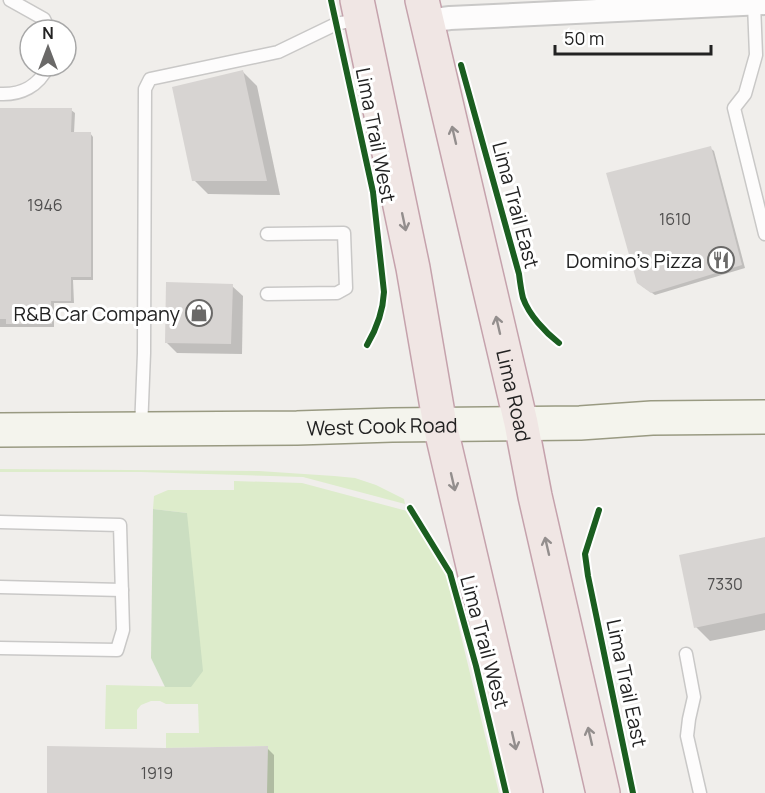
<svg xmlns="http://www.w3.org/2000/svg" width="765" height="793" viewBox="0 0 765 793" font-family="Manrope,sans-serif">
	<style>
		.grass { fill: #ddeccb }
		.forest { fill: #cbdec1 }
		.shadow { fill: #0003 }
		.building { fill: #d7d4d2 }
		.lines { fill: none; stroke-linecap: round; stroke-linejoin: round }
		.service-casing { stroke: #c9c8c7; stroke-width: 15 }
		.minor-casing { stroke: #c9c8c7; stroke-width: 26 }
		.secondary-casing { stroke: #999a82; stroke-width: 36 }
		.trunk-casing { stroke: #c5a2ac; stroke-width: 36 }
		.service { stroke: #fdfcfc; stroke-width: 12 }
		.minor { stroke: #fdfcfc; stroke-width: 22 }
		.secondary { stroke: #f4f4ed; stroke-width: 33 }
		.trunk { stroke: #f0e6e4; stroke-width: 33 }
		.cycleway-casing { stroke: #fff; stroke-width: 10 }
		.cycleway { stroke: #1b5e20; stroke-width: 6 }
		.oneway { stroke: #938e8d }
		.labels { text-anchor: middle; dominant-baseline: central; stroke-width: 6; stroke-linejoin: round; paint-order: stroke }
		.number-label { font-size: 16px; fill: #4f4e4e }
		.street-label { font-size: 20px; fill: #222; stroke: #fff }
		.poi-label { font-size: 20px; fill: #222; stroke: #fff; text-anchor: end }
	</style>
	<rect width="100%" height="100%" fill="#f0eeeb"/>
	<g class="grass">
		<path d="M0 469 259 471 334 476 355 478 376 485 404 499 405 504 303 477 141 472H0Z"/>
		<path d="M234 481 302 483 407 511 446 574 499 793H267V746L166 748V733H199L198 704H166L160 701H151L141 705 137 710V729H105L106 685 190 687 187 513 153 509 154 496 168 490H234Z"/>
	</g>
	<path class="forest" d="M153 509 187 513 203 671 191 687H165L151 658Z"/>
	<g class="shadow">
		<path d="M243 72 257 86 280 195 208 194 194 180Z"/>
		<path d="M0 109 71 110 75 113 74 133H90L93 137V280H73L74 303H54V327H0Z"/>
		<path d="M710 148 714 151 745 268 655 295 642 286Z"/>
		<path d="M232 286 243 296 242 354 177 353 166 342Z"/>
		<path d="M765 538V630L710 641 696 627Z"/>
		<path d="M267 748 274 755V793H48L166 749Z"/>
	</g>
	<g class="building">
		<path d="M243 70 267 181H192L172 87Z"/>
		<path d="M0 108H72L71 132H91V277H71V301H51L52 324H6V319H0Z"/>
		<path d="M711 146 742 265 651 293 637 283 606 173Z"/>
		<path d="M166 282 233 284 231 344 165 343Z"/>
		<path d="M765 537V613L694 628 679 555Z"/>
		<path d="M47 746 166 748 268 746 267 793H47Z"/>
	</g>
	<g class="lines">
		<defs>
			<g id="service">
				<path d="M10 0 44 19 49 30"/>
				<path d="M754 4 756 55 745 94 734 108 765 234"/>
				<path d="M0 94C21 95 39 86 48 66"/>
				<path d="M267 234 344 233 346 288 337 293 267 294"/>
				<path d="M141 429 144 353 145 89 150 79 278 52 336 24 360 19"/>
				<path d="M0 522 120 525 123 630 117 650 0 648"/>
				<path d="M0 587 122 590"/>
				<path d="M686 654 694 697 689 719 687 736 700 793"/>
			</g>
			<path id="minor" d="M427 21 450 18 765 3"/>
			<g id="secondary">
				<path id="s1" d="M0 430 297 428 392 425 580 423 652 418 765 417"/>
			</g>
			<g id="trunk">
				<path d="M357 0 413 268 440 425 526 793"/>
				<path id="s2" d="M422 0 521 423 535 496 603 793"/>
			</g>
		</defs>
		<use href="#service" class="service-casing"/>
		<use href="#minor" class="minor-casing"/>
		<use href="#secondary" class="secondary-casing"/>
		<use href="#trunk" class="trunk-casing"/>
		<use href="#service" class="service"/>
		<use href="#minor" class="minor"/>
		<use href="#secondary" class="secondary"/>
		<use href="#trunk" class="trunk"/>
		<defs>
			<g id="cycleway">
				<path d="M331 0 373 192 384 292C383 312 377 328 367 345"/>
				<path d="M461 65 519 274C520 282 521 290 523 298 529 315 545 332 559 343"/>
				<path d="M410 508 450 573 476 666 506 793"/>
				<path d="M599 510 585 554 588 576 633 793"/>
			</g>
		</defs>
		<use href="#cycleway" class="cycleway-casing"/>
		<use href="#cycleway" class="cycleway"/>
	</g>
	<defs><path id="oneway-shaft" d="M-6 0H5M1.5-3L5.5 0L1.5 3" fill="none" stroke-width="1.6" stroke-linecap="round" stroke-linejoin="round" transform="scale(1.5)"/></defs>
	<g class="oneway">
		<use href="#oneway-shaft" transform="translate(454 135) rotate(-103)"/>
		<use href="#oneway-shaft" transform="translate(404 222) rotate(78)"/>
		<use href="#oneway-shaft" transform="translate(498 325) rotate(-103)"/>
		<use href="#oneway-shaft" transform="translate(453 482) rotate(77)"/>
		<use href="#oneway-shaft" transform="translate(547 546) rotate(-103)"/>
		<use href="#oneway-shaft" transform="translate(590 736) rotate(-103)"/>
		<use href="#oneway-shaft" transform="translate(514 741) rotate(77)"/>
	</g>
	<defs>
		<symbol id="restaurant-ring" viewBox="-11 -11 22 22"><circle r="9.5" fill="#fff" stroke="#6a6968" stroke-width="1.5"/><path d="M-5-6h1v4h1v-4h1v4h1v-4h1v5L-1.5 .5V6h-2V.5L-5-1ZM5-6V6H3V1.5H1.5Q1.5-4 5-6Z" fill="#6a6968"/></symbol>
		<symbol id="shop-ring" viewBox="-11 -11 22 22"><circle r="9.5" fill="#fff" stroke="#6a6968" stroke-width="1.5"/><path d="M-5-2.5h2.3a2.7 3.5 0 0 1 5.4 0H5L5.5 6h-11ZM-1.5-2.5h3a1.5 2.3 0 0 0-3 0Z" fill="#6a6968"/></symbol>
	</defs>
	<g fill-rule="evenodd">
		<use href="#restaurant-ring" x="706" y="245" width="30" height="30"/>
		<use href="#shop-ring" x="184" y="298" width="30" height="30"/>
	</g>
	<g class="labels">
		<g class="number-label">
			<text x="45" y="205">1946</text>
			<text x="675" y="219">1610</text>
			<text x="725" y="584">7330</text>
			<text x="157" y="773">1919</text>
		</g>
		<g class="street-label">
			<text transform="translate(376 135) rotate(79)">Lima Trail West</text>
			<text transform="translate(516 205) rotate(75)">Lima Trail East</text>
			<text stroke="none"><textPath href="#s2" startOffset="406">Lima Road</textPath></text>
			<text stroke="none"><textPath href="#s1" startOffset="382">West Cook Road</textPath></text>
			<text transform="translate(485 642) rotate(75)">Lima Trail West</text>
			<text transform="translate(627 683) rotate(78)">Lima Trail East</text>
		</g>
		<g class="poi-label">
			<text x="702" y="260">Domino's Pizza</text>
			<text x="180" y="313">R&amp;B Car Company</text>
		</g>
	</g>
	<g transform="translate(48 48)"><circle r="28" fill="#ffffff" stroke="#a7a7a7" stroke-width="1.5"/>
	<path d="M0-4.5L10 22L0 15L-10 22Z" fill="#6a6968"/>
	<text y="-9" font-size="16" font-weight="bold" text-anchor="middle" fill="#222222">N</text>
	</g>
	<path d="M555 45v9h156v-9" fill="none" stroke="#222222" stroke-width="3"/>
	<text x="564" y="45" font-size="18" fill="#222222" stroke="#ffffff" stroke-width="4.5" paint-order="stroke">50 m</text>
</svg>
